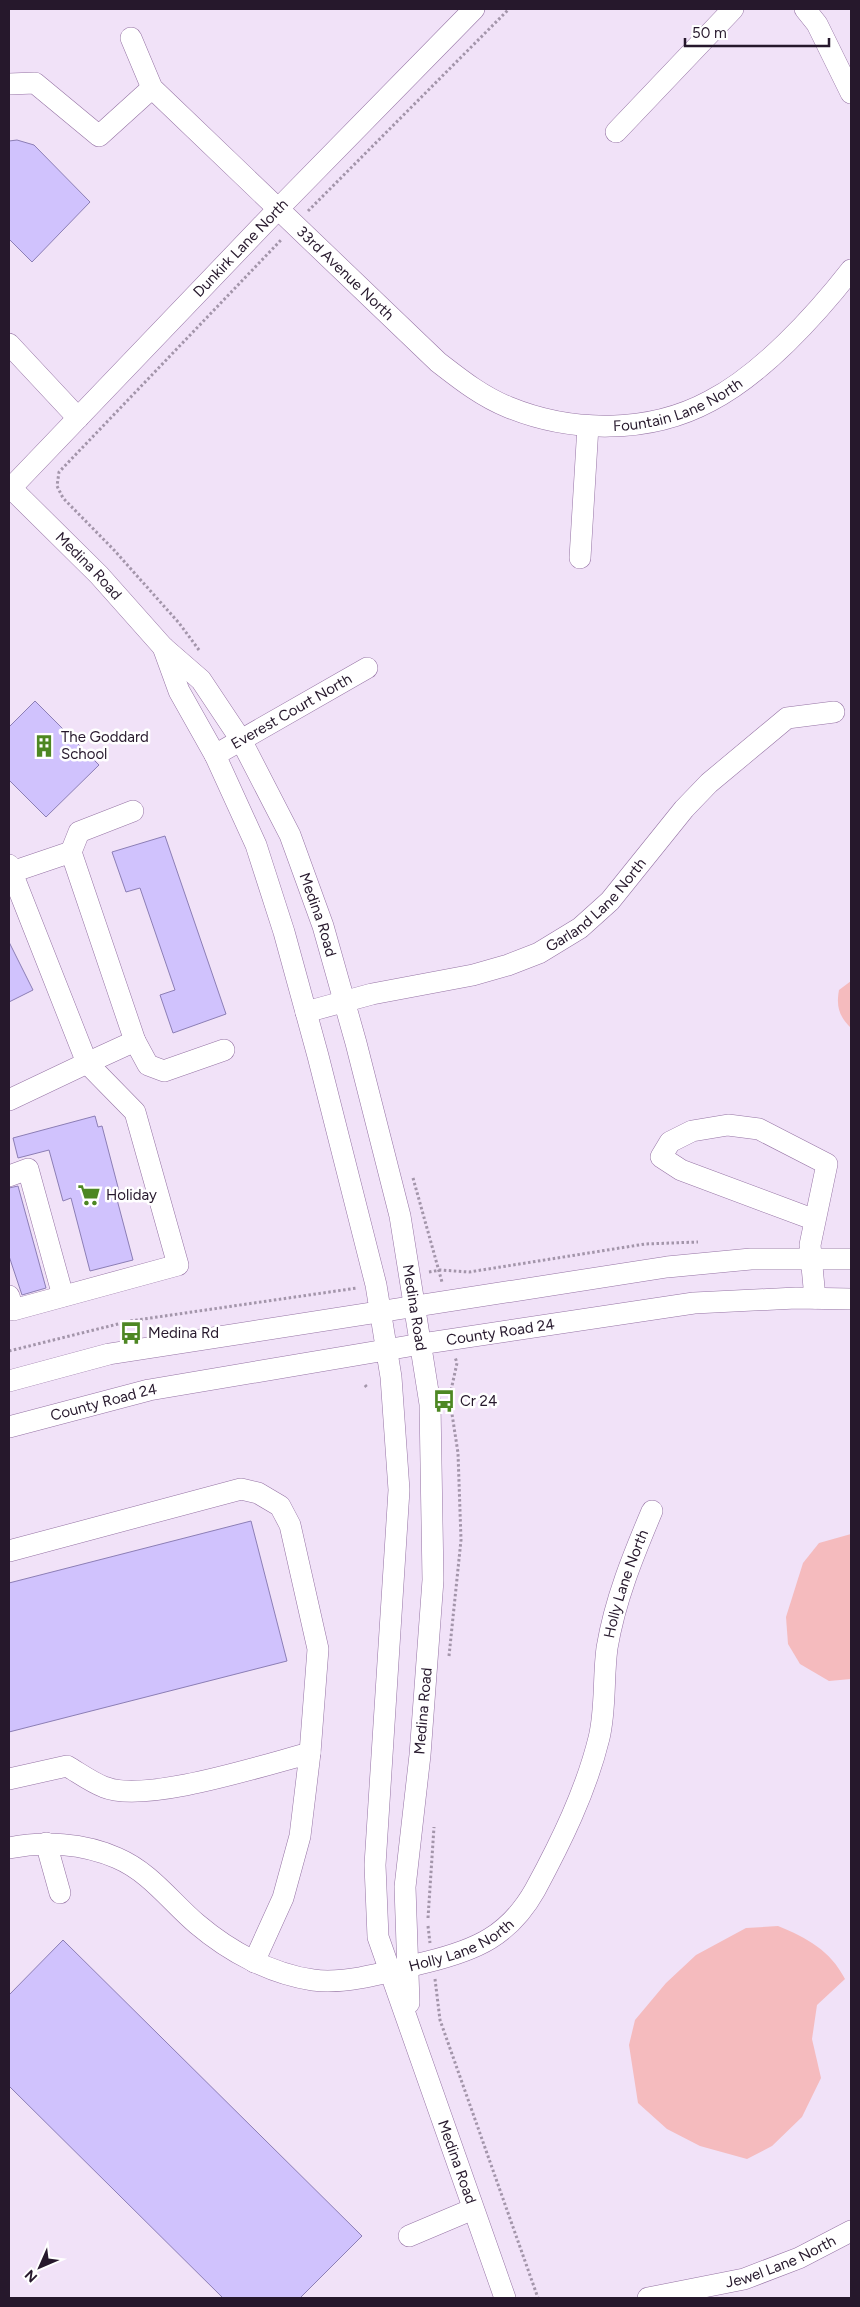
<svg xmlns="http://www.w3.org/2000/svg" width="860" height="2307" viewBox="0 0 860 2307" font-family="Figtree,sans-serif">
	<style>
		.water { fill: #f5bbbe }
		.building { fill: #d0c2fd; stroke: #8c7eb5 }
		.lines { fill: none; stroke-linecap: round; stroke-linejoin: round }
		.minor-casing { stroke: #9573a4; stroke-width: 22 }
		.path { stroke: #a395aa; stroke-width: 3; stroke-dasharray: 2.5 2.5; stroke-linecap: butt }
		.minor { stroke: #fff; stroke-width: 21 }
		.labels { text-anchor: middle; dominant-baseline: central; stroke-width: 5; stroke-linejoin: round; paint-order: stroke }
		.street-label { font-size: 15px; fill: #26182c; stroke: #fff }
		.poi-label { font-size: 15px; fill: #26182c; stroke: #fff; text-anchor: start }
	</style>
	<rect width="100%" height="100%" fill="#f1e2f8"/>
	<g class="water">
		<path d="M851 981V1028C839 1016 836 1007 839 990Z"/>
		<path d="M851 1534V1679L829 1681 800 1664 788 1644 786 1617 803 1563 819 1543Z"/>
		<path d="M778 1926C807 1938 830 1950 845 1979L817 2005 812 2039 821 2078 802 2117 772 2146 747 2159 700 2146 667 2129 638 2103 629 2045 635 2020 666 1983 696 1955 746 1928Z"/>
	</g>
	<g class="building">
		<path d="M17 140 34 145 90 202 32 262 9 239V141Z"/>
		<path d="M35 701 99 765 46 817 9 780V727Z"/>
		<path d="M165 836 226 1014 173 1033 160 995 175 990 140 888 126 892 112 852Z"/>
		<path d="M9 942 33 990 9 1002Z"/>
		<path d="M95 1116 98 1127 102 1126 119 1191 115 1192 133 1260 90 1271 71 1198 63 1201 49 1150 18 1158 13 1138Z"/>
		<path d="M18 1186 46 1288 22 1295 9 1256V1188Z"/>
		<path d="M251 1521 287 1661 9 1732V1583Z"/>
		<path d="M63 1940 362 2236 300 2298H223L9 2086V1995Z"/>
	</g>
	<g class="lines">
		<defs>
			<g id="minor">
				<path d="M805 9 817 24 851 93"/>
				<path id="s1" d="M131 38 152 88 438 362C460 379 481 396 508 407 571 433 649 434 710 401 762 374 815 316 851 270"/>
				<path d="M9 84 35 83 99 136 152 88"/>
				<path d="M616 132 733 9"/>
				<path d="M9 344 78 418"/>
				<path id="s2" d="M11 488 99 575 163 647 201 680 241 740 290 835 323 926 356 1043 400 1216 430 1404 433 1580 420 1755 405 1887 409 2003"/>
				<path id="s3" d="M9 490 279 208 474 9"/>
				<path d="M580 558 588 426"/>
				<path id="s4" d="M163 647 179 691 215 755 256 845 284 932 318 1056 376 1285 391 1377 399 1490 375 1865 378 1937 505 2298"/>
				<path id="s5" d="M215 755 367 668"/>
				<path d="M71 852 79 832 133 811"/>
				<path d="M9 865 87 1063 9 1100"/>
				<path d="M12 872 71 852 135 1041"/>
				<path id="s6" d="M306 1012 372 994 473 975 508 965 539 953 580 928 610 901 684 809 709 783 787 718 834 712"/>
				<path d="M9 1176 28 1169 63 1296"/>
				<path d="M9 1296 13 1310 178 1265 135 1112 87 1063 135 1041 148 1065 164 1071 224 1050"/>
				<path d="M815 1298 810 1245 827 1164 759 1129 728 1125 692 1131 670 1142 661 1157 681 1170 815 1220"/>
				<path d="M9 1381 109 1354 667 1267 751 1259H851"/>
				<path id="s7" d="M9 1427 149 1390 421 1344 694 1303 796 1298 851 1299"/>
				<path d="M9 1551 241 1489 258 1493 280 1506 290 1525 318 1649 310 1753"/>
				<path d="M9 1779 67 1766C79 1773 91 1782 104 1787 145 1804 264 1765 310 1753L300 1836 283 1898 254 1962"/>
				<path d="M46 1843 60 1893"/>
				<path id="s8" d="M9 1848C44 1841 83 1843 117 1858 150 1872 171 1902 197 1924 230 1952 271 1974 313 1980 347 1985 394 1970 427 1962 476 1950 509 1936 535 1890 561 1842 586 1791 599 1738 606 1709 603 1678 607 1648 615 1600 633 1556 652 1511"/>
				<path d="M409 2236 473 2209"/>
				<path id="s9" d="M648 2298 744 2279 799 2258 851 2231"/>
			</g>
		</defs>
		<use href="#minor" class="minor-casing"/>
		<g class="path">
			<path d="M308 211 509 9"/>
			<path d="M199 650 179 623 114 550 63 498 57 486 59 472 282 239"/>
			<path d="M413 1178 442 1282"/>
			<path d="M429 1272 440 1270 469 1272 645 1244 698 1242"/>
			<path d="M9 1351 130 1321 357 1288"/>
			<path d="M365 1385 368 1389"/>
			<path d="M450 1395 457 1363 455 1357"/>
			<path d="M449 1656 461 1540 458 1453 452 1414"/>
			<path d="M428 1918 434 1827"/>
			<path d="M428 1926 430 1943"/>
			<path d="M435 1979 440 2020 538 2298"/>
		</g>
		<use href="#minor" class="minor"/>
	</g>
	<defs>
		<symbol id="building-bare" viewBox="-9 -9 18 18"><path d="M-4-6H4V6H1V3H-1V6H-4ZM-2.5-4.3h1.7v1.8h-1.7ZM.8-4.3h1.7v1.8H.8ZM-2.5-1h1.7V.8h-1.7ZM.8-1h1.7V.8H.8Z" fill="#4d8723" stroke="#fff" stroke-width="2.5" paint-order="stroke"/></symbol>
		<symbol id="supermarket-bare" viewBox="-9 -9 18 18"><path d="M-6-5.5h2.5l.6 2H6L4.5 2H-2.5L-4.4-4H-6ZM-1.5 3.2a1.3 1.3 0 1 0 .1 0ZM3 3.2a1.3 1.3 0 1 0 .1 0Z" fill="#4d8723" stroke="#fff" stroke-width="2.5" paint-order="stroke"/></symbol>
		<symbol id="bus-bare" viewBox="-9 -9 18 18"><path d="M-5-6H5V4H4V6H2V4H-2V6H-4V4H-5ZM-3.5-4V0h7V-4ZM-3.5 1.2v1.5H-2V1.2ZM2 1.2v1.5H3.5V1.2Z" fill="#4d8723" stroke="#fff" stroke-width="2.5" paint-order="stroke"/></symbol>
	</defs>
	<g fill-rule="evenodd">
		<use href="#building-bare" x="28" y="730" width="32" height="32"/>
		<use href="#supermarket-bare" x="73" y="1179" width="32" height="32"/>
		<use href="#bus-bare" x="115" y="1317" width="32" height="32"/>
		<use href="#bus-bare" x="428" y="1385" width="32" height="32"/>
	</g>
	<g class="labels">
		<g class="street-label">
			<text stroke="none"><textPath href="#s3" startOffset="335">Dunkirk Lane North</textPath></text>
			<text stroke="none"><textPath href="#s1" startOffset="322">33rd Avenue North</textPath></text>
			<text stroke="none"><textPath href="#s1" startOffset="710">Fountain Lane North</textPath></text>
			<text stroke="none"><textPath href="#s2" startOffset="110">Medina Road</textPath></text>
			<text stroke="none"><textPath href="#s5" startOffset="88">Everest Court North</textPath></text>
			<text stroke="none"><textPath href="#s6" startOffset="316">Garland Lane North</textPath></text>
			<text stroke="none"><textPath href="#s2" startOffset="534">Medina Road</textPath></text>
			<text stroke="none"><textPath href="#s2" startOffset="939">Medina Road</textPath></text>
			<text stroke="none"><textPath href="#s7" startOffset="501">County Road 24</textPath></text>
			<text stroke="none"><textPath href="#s7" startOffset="98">County Road 24</textPath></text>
			<text stroke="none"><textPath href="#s8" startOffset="918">Holly Lane North</textPath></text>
			<text transform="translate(423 1711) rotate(-85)">Medina Road</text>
			<text stroke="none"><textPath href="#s8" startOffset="499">Holly Lane North</textPath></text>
			<text stroke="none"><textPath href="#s4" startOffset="1568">Medina Road</textPath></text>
			<text stroke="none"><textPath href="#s9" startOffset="138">Jewel Lane North</textPath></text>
		</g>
		<g class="poi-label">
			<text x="61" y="737">The Goddard<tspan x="61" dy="17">School</tspan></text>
			<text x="106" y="1195">Holiday</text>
			<text x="148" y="1333">Medina Rd</text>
			<text x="460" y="1401">Cr 24</text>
		</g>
	</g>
	<rect width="860" height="2307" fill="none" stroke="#26182c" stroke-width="20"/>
	<g transform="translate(40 2267) rotate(225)" stroke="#ffffff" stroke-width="4" paint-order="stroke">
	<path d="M0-4L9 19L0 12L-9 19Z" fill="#26182c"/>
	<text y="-8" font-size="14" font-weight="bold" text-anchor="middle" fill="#26182c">N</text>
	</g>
	<path d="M685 38v8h144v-8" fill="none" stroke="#26182c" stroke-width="2.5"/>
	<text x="692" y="38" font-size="15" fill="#26182c" stroke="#ffffff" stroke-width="4" paint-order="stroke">50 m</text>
</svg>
